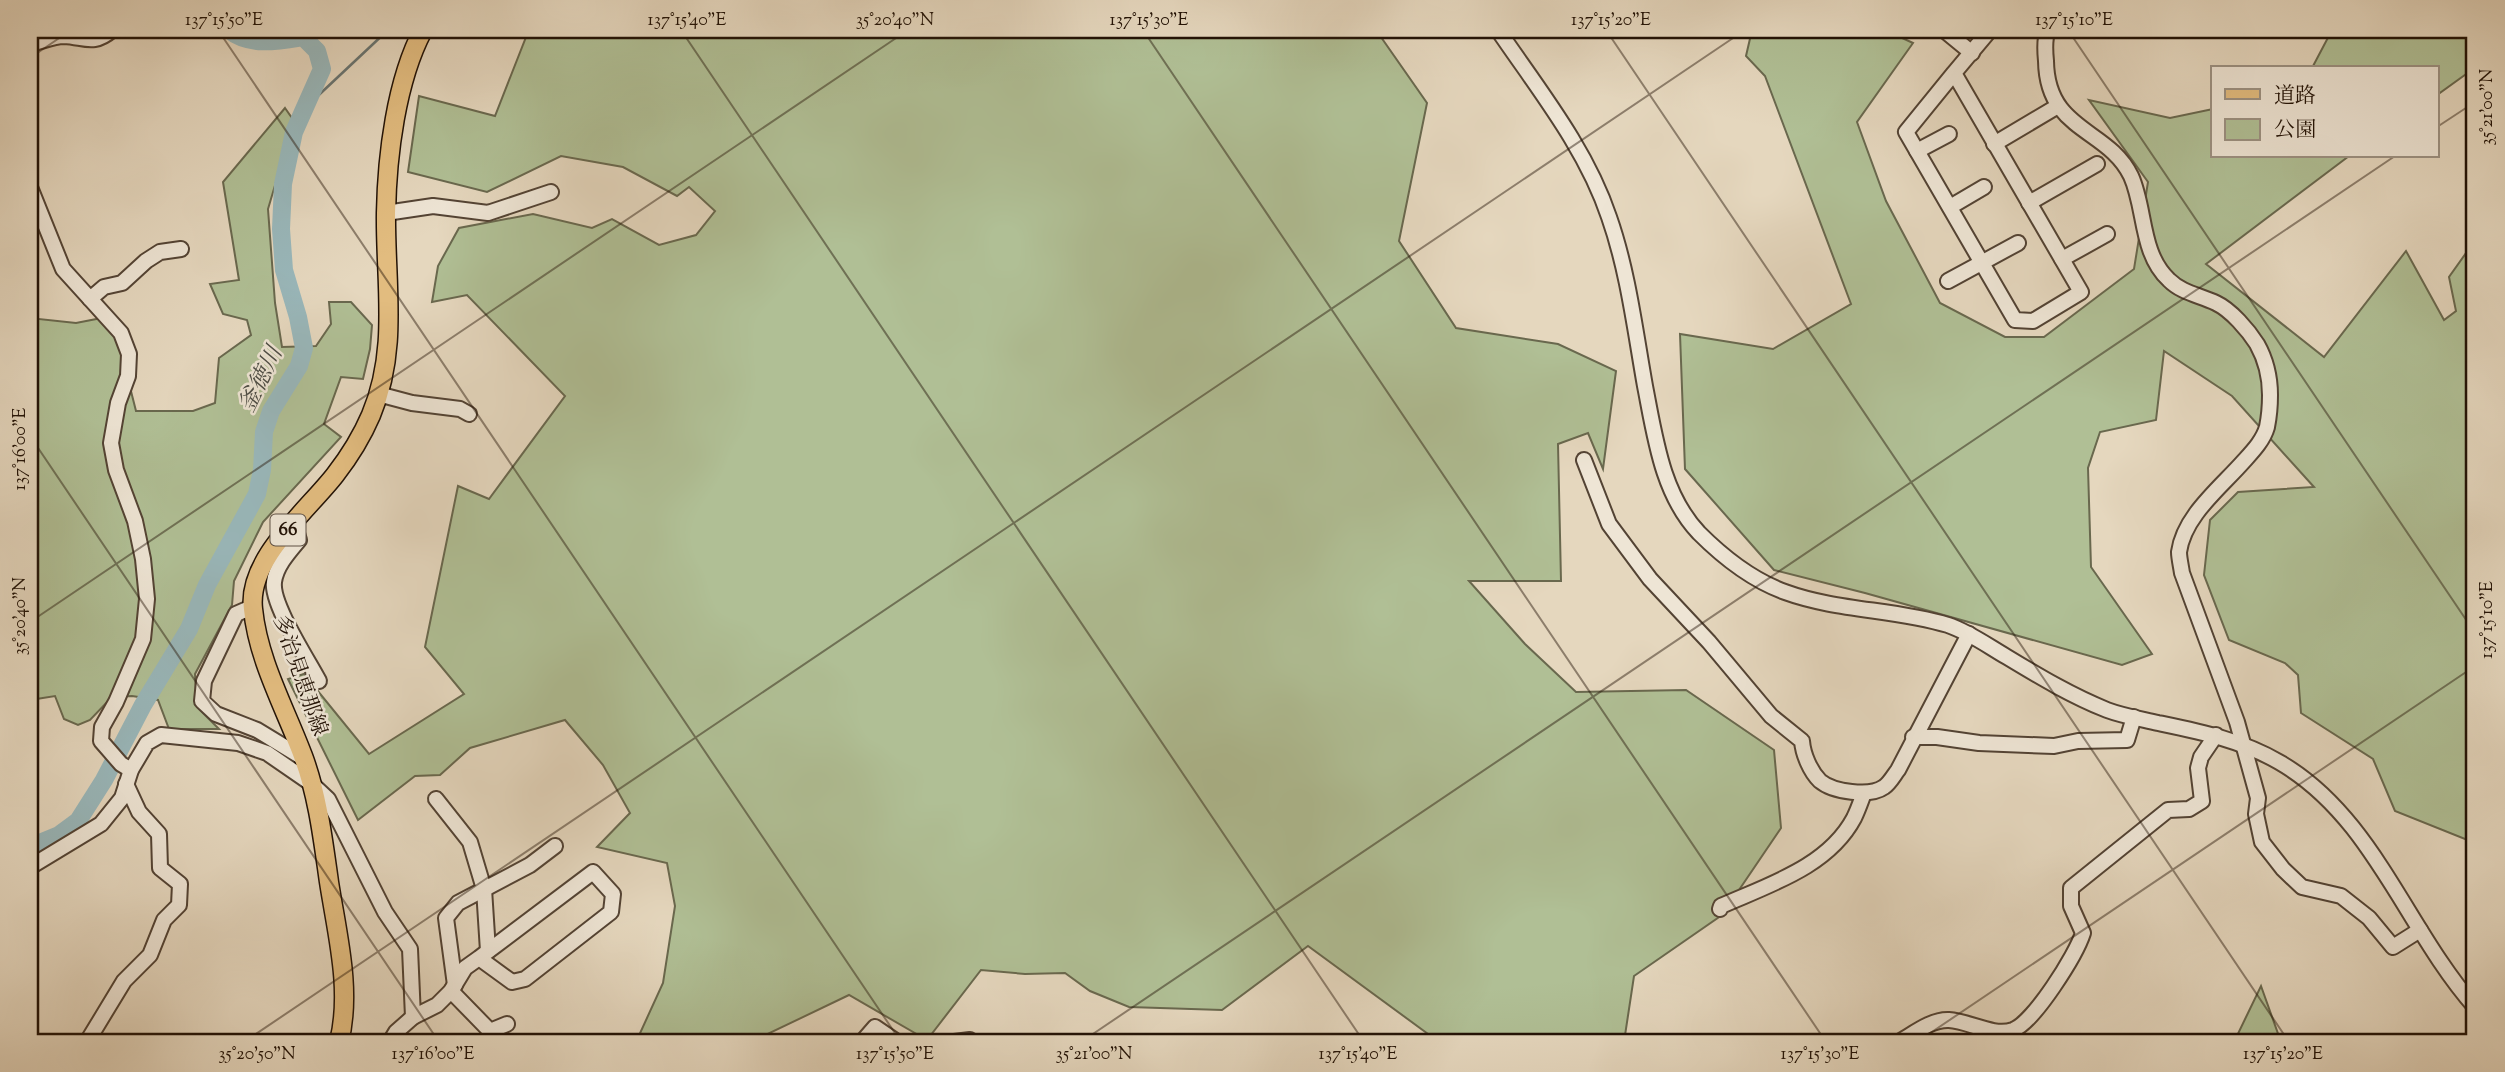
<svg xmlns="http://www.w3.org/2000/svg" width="2505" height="1072" viewBox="0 0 2505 1072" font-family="'Sorts Mill Goudy','Noto Serif JP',serif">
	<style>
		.green { fill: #b0bf95; stroke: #69684e; stroke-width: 2 }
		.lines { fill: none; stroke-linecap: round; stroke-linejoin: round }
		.stream { stroke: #697572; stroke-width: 2.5 }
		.river { stroke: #99b7ba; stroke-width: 18 }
		.minor-casing { stroke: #534334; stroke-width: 18 }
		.major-casing { stroke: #221206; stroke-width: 21 }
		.minor { stroke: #eee5d5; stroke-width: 14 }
		.major { stroke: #e2bc7f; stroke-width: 18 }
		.ticks { fill: none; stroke: #221206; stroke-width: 2; stroke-opacity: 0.45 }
		.labels { text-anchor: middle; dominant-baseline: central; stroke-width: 5; stroke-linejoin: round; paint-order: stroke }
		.shield { fill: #eee5d5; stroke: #5f5144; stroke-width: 2 }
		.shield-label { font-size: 19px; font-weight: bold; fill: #221206 }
		.street-label { font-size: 21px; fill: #221206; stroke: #eee5d5 }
		.water-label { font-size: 23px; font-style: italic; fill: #4c4c45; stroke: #eee5d5 }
		.neatline { fill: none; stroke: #221206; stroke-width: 2.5 }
		.ticks-label { font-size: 18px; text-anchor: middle; fill: #221206 }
	</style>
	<rect width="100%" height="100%" fill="#e5d7be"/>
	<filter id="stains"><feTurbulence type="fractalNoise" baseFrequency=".00286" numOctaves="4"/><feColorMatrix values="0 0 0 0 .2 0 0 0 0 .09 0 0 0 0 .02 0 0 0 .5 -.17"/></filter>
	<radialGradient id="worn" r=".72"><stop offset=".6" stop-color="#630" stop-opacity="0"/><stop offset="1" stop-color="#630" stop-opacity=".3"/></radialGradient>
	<g class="green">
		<path d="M517 30H1376L1427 103 1399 241 1456 328 1558 344 1616 371 1603 469 1588 433 1558 444 1561 581H1469L1525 644 1576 692 1686 690 1774 750 1781 828 1722 915 1634 976 1624 1042H1439L1308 946 1222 1010 1129 1007 1090 991 1065 973 1025 974 981 970 927 1040 849 995 751 1042H636L663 983 675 906 667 863 597 847 630 813 603 765 565 720 470 748 440 775 415 776 358 820 288 679 304 674 369 754 464 694 425 647 458 486 489 499 565 396 467 295 432 302 438 266 459 228 533 214 592 228 612 219 659 245 696 235 715 211 689 187 677 196 623 167 561 156 487 192 408 172 419 96 495 116 526 37Z"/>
		<path d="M1752 30H1885L1913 43 1857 122 1886 201 1940 303 2005 337H2044L2134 269 2148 182 2089 100 2170 118 2213 109V156H2349L2206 264 2324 357 2406 251 2444 320 2456 311 2449 277 2471 246 2475 247V843L2395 811 2373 759 2301 713 2298 675 2285 663 2229 640 2204 575 2210 520 2238 492 2314 487 2232 396 2164 351 2156 420 2100 432 2088 468 2091 567 2152 654 2122 665 1865 593 1774 570 1685 469 1680 334 1773 349 1851 304 1765 76 1746 56Z"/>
		<path d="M2332 30H2475V77L2469 72 2437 95V68H2312Z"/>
		<path d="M285 108 294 121 268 209 275 303 282 347 316 346 331 324 329 302H351L372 325 370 349 363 379 341 377 324 424 341 437 263 522 234 581 232 605 195 674 197 707 219 729H169L158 700 132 696 112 697 90 720 78 725 64 719 55 696 30 700V318L76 323 112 316 136 411H193L215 403 219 358 251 335 247 320 223 314 210 284 239 280 223 182Z"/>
		<path d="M2261 986 2281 1042H2234Z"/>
	</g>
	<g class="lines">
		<path class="stream" d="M306 107 388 30"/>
		<path class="river" d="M30 842 37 844 59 835 78 821 104 780 143 705 189 629 207 585 257 494 262 470 264 432 271 411 299 366 304 348 298 317 284 270 281 229 283 184 294 132 322 69 317 51 303 37C279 41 249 47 229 30"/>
		<defs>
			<g id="minor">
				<path d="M1498 30C1538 89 1586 148 1609 217 1628 271 1635 330 1645 386 1655 437 1662 494 1699 533 1724 558 1752 580 1785 592 1837 611 1895 609 1948 625 1969 632 1988 646 2007 657 2040 677 2072 696 2107 710 2123 716 2141 719 2158 723 2201 732 2241 740 2279 762 2373 816 2406 929 2475 1007"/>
				<path d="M1944 30 1972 53"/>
				<path d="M2048 30C2044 39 2045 51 2046 61 2047 132 2108 128 2131 176 2146 209 2140 253 2169 280 2182 293 2199 295 2216 303 2231 310 2248 330 2257 344 2266 360 2270 377 2270 395 2270 405 2269 417 2267 427 2263 441 2252 452 2243 462 2220 488 2184 516 2179 552 2179 558 2181 566 2182 573L2237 722 2258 798 2256 814 2262 842 2283 869 2302 887 2341 896 2369 918 2393 947 2420 930"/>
				<path d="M30 44C41 42 53 36 64 36 85 37 93 46 112 30"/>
				<path d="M1954 73 1906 132 2015 320 2033 321 2081 292 1954 73 1990 30"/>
				<path d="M1994 144 2058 106"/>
				<path d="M1917 151 1949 134"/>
				<path d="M30 187 63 269 121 333 129 354 128 376 118 403 111 443 116 470 135 521 143 559 147 599 143 639 116 702 102 727 101 741 121 764 131 770"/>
				<path d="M2029 203 2097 164"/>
				<path d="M1950 207 1984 187"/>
				<path d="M386 213 433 206 488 213 551 192"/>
				<path d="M2062 259 2107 234"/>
				<path d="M1948 281 2018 243"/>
				<path d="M90 299 104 287 122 283 146 261 160 252 181 249"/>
				<path d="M378 394 412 403 460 409 469 414"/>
				<path d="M1584 460 1609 524 1650 579 1709 642 1771 716 1802 741C1803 754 1810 771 1820 781 1833 792 1870 797 1884 787 1890 783 1894 775 1898 770L1969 634"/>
				<path d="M294 523 299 540C289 552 276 566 274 582 271 604 308 660 319 681"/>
				<path d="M252 607 236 614 204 681 202 701 216 714 257 730 303 758"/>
				<path d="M1913 737H1937L1979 743 2054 746 2078 741 2127 740 2134 717"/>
				<path d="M436 799 470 842 484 889 488 951"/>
				<path d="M30 867 101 824 122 798 131 770 147 743 161 735 238 743 267 753 312 784 328 799 385 912 410 949 413 1017 437 1005 451 991 465 968 479 958 593 872 613 894 611 912 525 979 512 982 479 958"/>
				<path d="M1720 909 1721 906C1768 885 1828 867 1854 818 1858 810 1861 801 1864 793"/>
				<path d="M455 985 446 918 458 903 530 865 555 846"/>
				<path d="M451 991 490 1031 507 1024"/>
				<path d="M87 1042 124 981 150 955 164 920 179 905 180 884 160 868 159 834 139 812 126 784"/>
				<path d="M390 1042 396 1032 413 1017"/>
				<path d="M862 1042 875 1027 897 1042"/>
				<path d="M954 1042 970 1040"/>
				<path d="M1899 1042C1913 1034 1932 1019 1949 1020 1969 1021 1993 1037 2013 1030 2034 1022 2076 955 2083 933L2071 906V888L2168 810 2189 809 2202 801 2198 768 2201 757 2216 735"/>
			</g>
			<path id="major" d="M339 1042C352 990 337 934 329 882 323 840 318 796 303 756 285 708 258 660 253 609 247 559 307 511 335 475 349 457 362 436 371 415 399 349 385 282 386 213 387 156 396 81 423 30"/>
		</defs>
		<use href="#minor" class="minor-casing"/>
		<use href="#major" class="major-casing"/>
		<use href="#minor" class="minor"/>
		<use href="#major" class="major"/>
	</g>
	<path class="ticks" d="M218 30 901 1042M681 30 1364 1042M1143 30 1826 1042M1606 30 2289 1042M2068 30 2475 633M30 58 71 30M2437 127 2475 102M30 436 439 1042M30 622 908 30M244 1042 1745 30M1081 1042 2395 156M1917 1042 2475 666"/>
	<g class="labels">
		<rect class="shield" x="270.5" y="514.5" width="35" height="31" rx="5"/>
		<g class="shield-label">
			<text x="288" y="530">66</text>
		</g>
		<g class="street-label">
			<text transform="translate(299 676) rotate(71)">多治見恵那線</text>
		</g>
		<g class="water-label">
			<text transform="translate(262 380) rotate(-64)">釜徳川</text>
		</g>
	</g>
	<rect width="2505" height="1072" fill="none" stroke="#e5d7be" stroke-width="77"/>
	<rect x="2211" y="66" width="228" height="91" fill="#eee5d5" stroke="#9c9182" stroke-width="2"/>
	<rect x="2225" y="89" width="35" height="10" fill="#e2bc7f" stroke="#9c9182" stroke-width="2"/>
	<text x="2274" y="102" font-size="21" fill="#221206">道路</text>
	<rect x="2225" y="119" width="35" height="21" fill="#b0bf95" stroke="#9c9182" stroke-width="2"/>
	<text x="2274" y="136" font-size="21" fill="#221206">公園</text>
	<rect x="38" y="38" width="2428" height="996" class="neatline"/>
	<g class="ticks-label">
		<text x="224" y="25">137°15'50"E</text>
		<text x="687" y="25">137°15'40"E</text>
		<text x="895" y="25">35°20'40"N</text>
		<text x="1149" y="25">137°15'30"E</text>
		<text x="1611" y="25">137°15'20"E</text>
		<text x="2074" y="25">137°15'10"E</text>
		<text transform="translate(2486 107) rotate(-90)" y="6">35°21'00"N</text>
		<text transform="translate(19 449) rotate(-90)" y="6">137°16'00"E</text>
		<text transform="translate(19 616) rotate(-90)" y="6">35°20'40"N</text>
		<text transform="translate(2486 620) rotate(-90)" y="6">137°15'10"E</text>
		<text x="257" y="1059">35°20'50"N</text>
		<text x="433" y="1059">137°16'00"E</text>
		<text x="895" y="1059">137°15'50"E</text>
		<text x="1094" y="1059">35°21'00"N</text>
		<text x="1358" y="1059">137°15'40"E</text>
		<text x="1820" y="1059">137°15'30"E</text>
		<text x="2283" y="1059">137°15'20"E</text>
	</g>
	<rect width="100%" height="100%" filter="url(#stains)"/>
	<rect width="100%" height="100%" fill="url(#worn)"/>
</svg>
